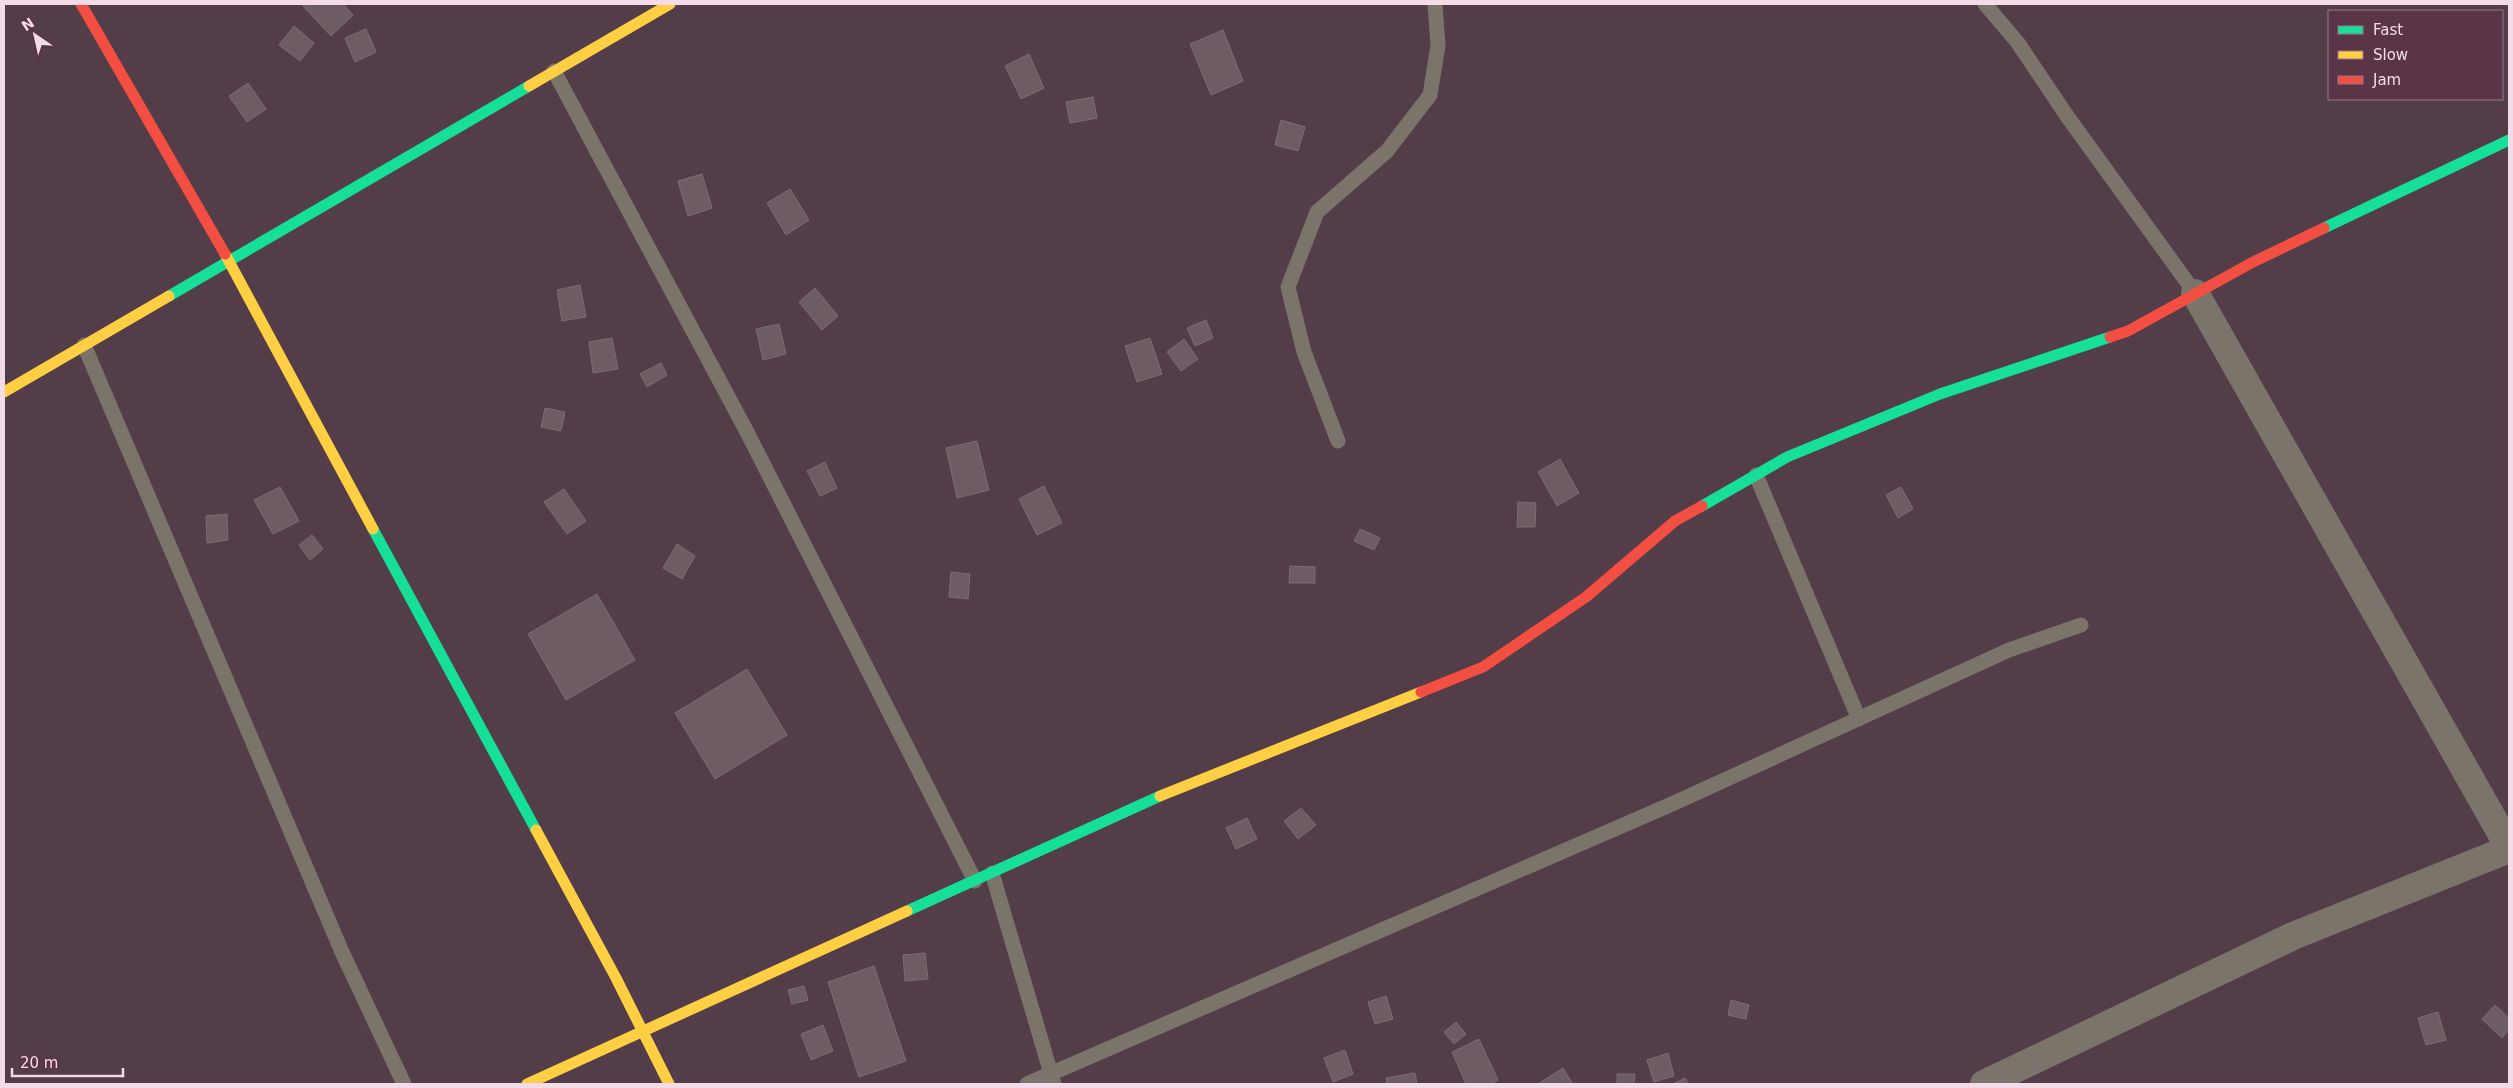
<svg xmlns="http://www.w3.org/2000/svg" width="2513" height="1088" viewBox="0 0 2513 1088" font-family="'DejaVu Sans',sans-serif">
	<style>
		.building { fill: #6e5c65; stroke: #7d6c75 }
		.lines { fill: none; stroke-linecap: round; stroke-linejoin: round }
		.lane { stroke: #7b746b; stroke-width: 15 }
		.street { stroke: #7b746b; stroke-width: 28 }
		.fast { stroke: #16e098; stroke-width: 11 }
		.slow { stroke: #ffcf43; stroke-width: 11 }
		.jam { stroke: #f24e42; stroke-width: 11 }
	</style>
	<rect width="100%" height="100%" fill="#523d48"/>
	<g class="building">
		<path d="M305 4H343L353 15 331 36 303 6Z"/>
		<path d="M294 26 314 43 300 61 279 45Z"/>
		<path d="M366 29 376 52 355 62 345 38Z"/>
		<path d="M1223 30 1243 81 1211 95 1190 44Z"/>
		<path d="M1029 54 1044 88 1021 99 1005 66Z"/>
		<path d="M248 83 266 109 247 122 229 96Z"/>
		<path d="M1093 97 1097 118 1070 123 1066 102Z"/>
		<path d="M1281 120 1305 127 1298 151 1275 145Z"/>
		<path d="M702 174 712 208 688 216 678 181Z"/>
		<path d="M790 189 809 220 786 235 767 203Z"/>
		<path d="M580 285 586 317 562 321 557 290Z"/>
		<path d="M815 288 838 316 822 330 799 302Z"/>
		<path d="M1206 320 1213 338 1195 346 1187 328Z"/>
		<path d="M779 324 786 354 763 360 756 329Z"/>
		<path d="M612 338 618 369 593 373 589 342Z"/>
		<path d="M1150 338 1162 374 1137 382 1125 346Z"/>
		<path d="M1184 339 1198 359 1181 371 1167 352Z"/>
		<path d="M661 363 667 375 647 387 640 374Z"/>
		<path d="M545 408 565 412 561 431 541 427Z"/>
		<path d="M977 441 989 490 957 498 946 448Z"/>
		<path d="M1560 459 1579 493 1557 506 1538 472Z"/>
		<path d="M825 462 837 488 820 496 807 471Z"/>
		<path d="M1044 486 1062 523 1037 535 1019 499Z"/>
		<path d="M280 487 299 521 273 534 254 500Z"/>
		<path d="M1901 487 1913 509 1898 518 1886 495Z"/>
		<path d="M564 489 586 521 567 534 544 502Z"/>
		<path d="M1518 502 1536 503 1535 527H1517Z"/>
		<path d="M227 514 228 540 207 543 206 516Z"/>
		<path d="M1360 529 1380 538 1374 550 1354 541Z"/>
		<path d="M312 535 323 549 310 560 299 545Z"/>
		<path d="M677 544 695 556 682 579 663 568Z"/>
		<path d="M1290 566 1315 567V583H1289Z"/>
		<path d="M951 572 970 574 968 599 949 597Z"/>
		<path d="M597 594 635 660 566 700 528 634Z"/>
		<path d="M747 669 787 735 715 779 675 713Z"/>
		<path d="M1301 808 1316 825 1298 839 1284 821Z"/>
		<path d="M1247 818 1257 839 1236 849 1226 828Z"/>
		<path d="M925 953 928 979 905 981 903 955Z"/>
		<path d="M874 966 906 1061 859 1077 828 982Z"/>
		<path d="M804 986 808 1000 792 1004 788 990Z"/>
		<path d="M1386 996 1393 1019 1375 1024 1368 1002Z"/>
		<path d="M1731 1000 1749 1005 1746 1019 1728 1015Z"/>
		<path d="M2495 1005 2509 1018V1030L2502 1038 2482 1019Z"/>
		<path d="M2438 1012 2446 1040 2426 1045 2418 1018Z"/>
		<path d="M1456 1022 1466 1034 1454 1044 1444 1032Z"/>
		<path d="M823 1025 833 1051 811 1060 801 1034Z"/>
		<path d="M1479 1039 1498 1080 1490 1084H1466L1452 1052Z"/>
		<path d="M1345 1050 1353 1074 1333 1082 1324 1058Z"/>
		<path d="M1668 1053 1674 1076 1654 1082 1647 1060Z"/>
		<path d="M1563 1068 1573 1084H1538Z"/>
		<path d="M1415 1073 1417 1084H1387L1386 1078Z"/>
		<path d="M1617 1074H1635L1634 1084H1617Z"/>
		<path d="M1685 1078 1688 1084H1673Z"/>
	</g>
	<g class="lines">
		<g class="lane">
			<path d="M1985 4 2018 43 2067 116 2195 293"/>
			<path d="M554 71 747 432 975 881"/>
			<path d="M84 345 342 952 404 1084"/>
			<path d="M1338 441 1304 352 1288 287 1317 212 1387 151 1430 95 1438 45 1435 4"/>
			<path d="M1756 475 1859 719"/>
			<path d="M992 873 1054 1084"/>
			<path d="M1027 1084 1672 804 2009 650 2081 625"/>
		</g>
		<g class="street">
			<path d="M2195 293 2509 847"/>
			<path d="M1984 1084 2293 936 2509 849"/>
		</g>
		<g class="fast">
			<path d="M2324 228 2509 140"/>
			<path d="M169 296 529 86"/>
			<path d="M1702 506 1787 457 1940 394 2110 337"/>
			<path d="M373 529 536 830"/>
			<path d="M907 911 1160 796"/>
		</g>
		<g class="slow">
			<path d="M529 86 670 4"/>
			<path d="M225 254 373 529"/>
			<path d="M4 392 169 296"/>
			<path d="M1160 796 1421 692"/>
			<path d="M536 830 616 978 669 1084"/>
			<path d="M527 1084 907 911"/>
		</g>
		<g class="jam">
			<path d="M81 4 225 254"/>
			<path d="M2110 337 2128 331 2253 262 2324 228"/>
			<path d="M1421 692 1483 667 1586 597 1675 521 1702 506"/>
		</g>
	</g>
	<rect width="2513" height="1088" fill="none" stroke="#f3dce7" stroke-width="10"/>
	<rect x="2328" y="10" width="175" height="90" fill="#5a3548" stroke="#977888"/>
	<rect x="2338" y="26" width="25" height="8" fill="#16e098" stroke="#977888"/>
	<text x="2373" y="35" font-size="15" fill="#f3dce7">Fast</text>
	<rect x="2338" y="51" width="25" height="8" fill="#ffcf43" stroke="#977888"/>
	<text x="2373" y="60" font-size="15" fill="#f3dce7">Slow</text>
	<rect x="2338" y="76" width="25" height="8" fill="#f24e42" stroke="#977888"/>
	<text x="2373" y="85" font-size="15" fill="#f3dce7">Jam</text>
	<g transform="translate(35 35) rotate(326)" stroke="#5a3548" stroke-width="4" paint-order="stroke">
	<path d="M0-4L9 19L0 12L-9 19Z" fill="#f3dce7"/>
	<text y="-8" font-size="14" font-weight="bold" text-anchor="middle" fill="#f3dce7">N</text>
	</g>
	<path d="M12 1068v8h111v-8" fill="none" stroke="#f3dce7" stroke-width="2.5"/>
	<text x="20" y="1068" font-size="15" fill="#f3dce7" stroke="#5a3548" stroke-width="4" paint-order="stroke">20 m</text>
</svg>
